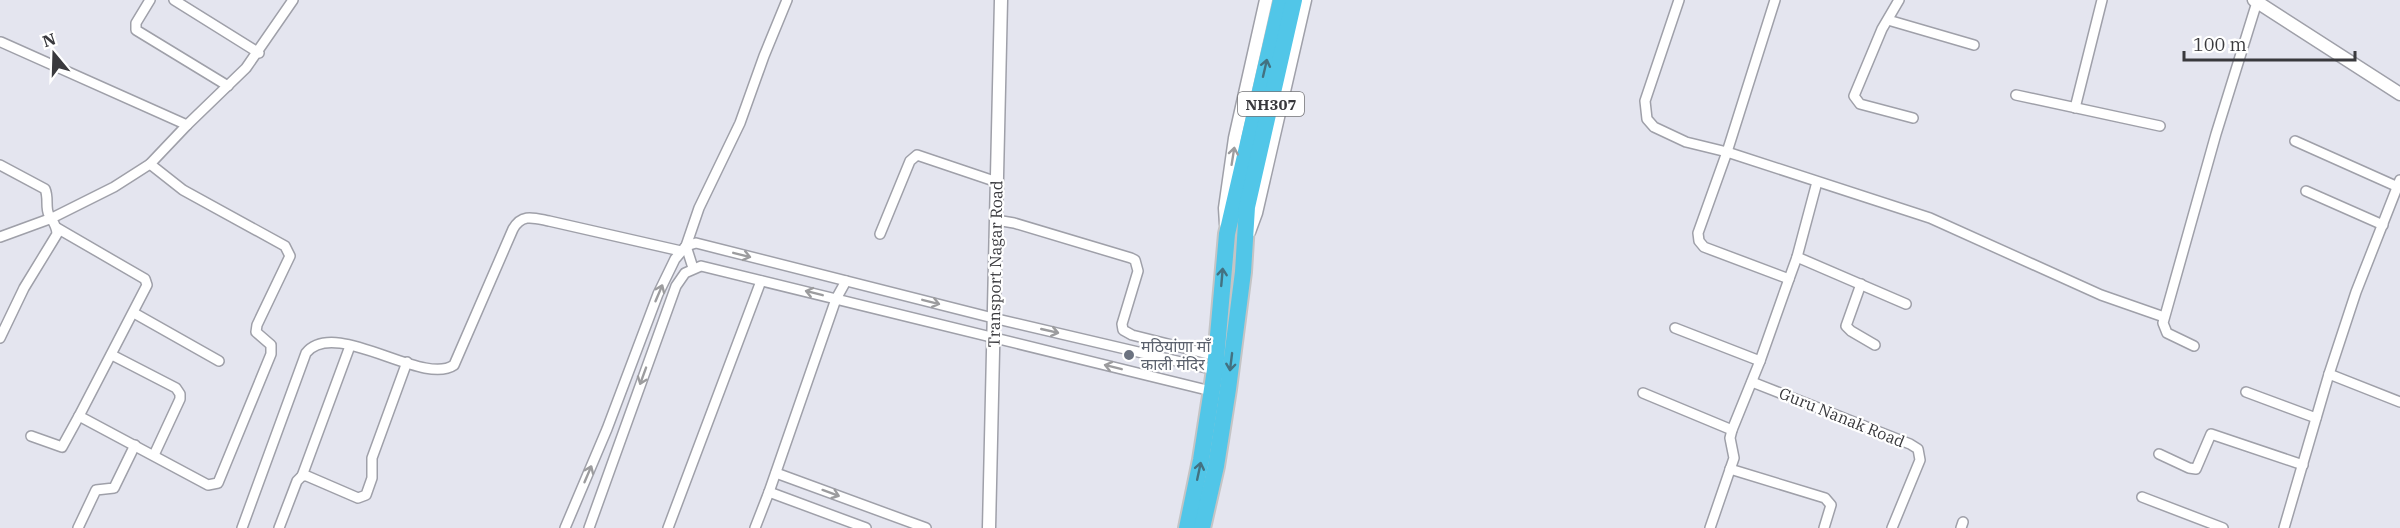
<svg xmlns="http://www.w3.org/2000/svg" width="2400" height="528" viewBox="0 0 2400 528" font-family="'IBM Plex Serif','Noto Sans Devanagari',serif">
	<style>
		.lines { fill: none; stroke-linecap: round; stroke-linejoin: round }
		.street-casing { stroke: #9fa0a9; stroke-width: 12 }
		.secondary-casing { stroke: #9fa0a9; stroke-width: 15 }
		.highway-casing { stroke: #c4c4c5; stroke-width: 20 }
		.street { stroke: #fff; stroke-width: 9 }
		.secondary { stroke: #fff; stroke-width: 12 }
		.highway { stroke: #51c6e8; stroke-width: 16 }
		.oneway { stroke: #437181 }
		.oneway2 { stroke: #9c9c9e }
		.worship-dot { fill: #6b7280; stroke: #fff; stroke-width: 2 }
		.labels { text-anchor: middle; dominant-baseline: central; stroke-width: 4.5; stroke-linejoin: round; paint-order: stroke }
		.shield { fill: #fff; stroke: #747477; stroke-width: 1.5 }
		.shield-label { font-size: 15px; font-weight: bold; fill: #39393d }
		.street-label { font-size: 16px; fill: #39393d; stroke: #fff }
		.worship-label { font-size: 16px; fill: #5b616d; stroke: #fff; text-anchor: start }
	</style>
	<rect width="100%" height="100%" fill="#e4e5ef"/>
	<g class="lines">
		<defs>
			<g id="street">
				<path d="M150 0 136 23V30L228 86"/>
				<path d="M174 0 259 53"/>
				<path d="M1679 0 1645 101 1647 119 1654 127 1686 142 1727 152 1930 218 2101 295 2164 317"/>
				<path d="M1899 0 1882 29 1854 96 1860 104 1913 118"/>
				<path d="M1888 20 1974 45"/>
				<path d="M1 42 187 125"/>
				<path d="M2016 95 2160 126"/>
				<path d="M2075 108 2102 0"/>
				<path d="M2295 141 2398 187"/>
				<path d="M0 165 45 189C49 198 45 207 49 215 53 222 57 226 57 234L24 288 0 338"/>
				<path d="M2306 191 2383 225"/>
				<path d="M996 220 1014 223 1131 258 1135 260 1138 271 1122 324 1123 330 1132 335 1216 356"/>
				<path d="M57 228 145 279 147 285 79 416 208 485 218 483 271 354V345L256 332 257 325 290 256 285 246 183 190 150 164"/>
				<path d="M880 234 910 161 917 155 997 182"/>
				<path d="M0 237 52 218 114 187 150 164 187 125 246 68 293 0"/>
				<path d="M686 246 696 243 993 318 1215 370"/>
				<path d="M686 246 693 268"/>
				<path d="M1797 257 1906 304"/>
				<path d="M1789 279 1797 257 1817 182"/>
				<path d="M1861 284 1846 326 1851 331 1875 345"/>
				<path d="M134 313 219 361"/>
				<path d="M1675 328 1760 361"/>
				<path d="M2194 346 2167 333 2163 323 2216 134 2257 2"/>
				<path d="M112 355 176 388 180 394V399L154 455"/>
				<path d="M2329 374 2400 402"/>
				<path d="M1752 382 1910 444 1918 449 1920 460 1892 528"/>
				<path d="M2246 392 2316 418"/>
				<path d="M1643 393 1732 430"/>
				<path d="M31 436 62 447 79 416"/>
				<path d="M2159 454 2189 468 2196 469 2211 434 2303 465"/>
				<path d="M1730 469 1825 498 1831 505 1824 528"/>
				<path d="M776 473 926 528"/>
				<path d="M302 476 350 346"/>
				<path d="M769 492 866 528"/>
				<path d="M2142 497 2223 528"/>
				<path d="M78 528 96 490 114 488 135 445"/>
				<path d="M242 528 306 353C335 317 423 387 454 365L513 229C522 213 534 218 549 221L681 251"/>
				<path d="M279 528 297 481 302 476H307L358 498 366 495 372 478V458L407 362"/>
				<path d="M565 528 607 429 658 294 675 259 686 246 699 208 740 123 764 56 787 0"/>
				<path d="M589 528 676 286 685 273 701 266 1211 391"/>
				<path d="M668 528 761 281"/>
				<path d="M755 528 769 492 836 299 846 281"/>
				<path d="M1710 528 1734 458 1730 438 1732 430 1760 361 1789 279 1704 247 1699 241 1698 233 1727 152 1775 0"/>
				<path d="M1961 528 1963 522"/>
				<path d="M2284 528 2329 374 2356 292 2400 180"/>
			</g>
			<g id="secondary">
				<path d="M2254 0 2400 94"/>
				<path d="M1226 224 1225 208 1235 138 1266 0"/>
				<path d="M1249 232 1256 213 1305 0"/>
				<path d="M989 528 1001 0"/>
			</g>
			<g id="highway">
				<path d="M1187 528 1201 460 1215 370 1227 234 1281 0"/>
				<path d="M1202 528 1216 466 1228 389 1243 272 1247 207 1294 0"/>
			</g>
		</defs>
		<use href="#street" class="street-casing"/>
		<use href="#secondary" class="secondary-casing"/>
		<use href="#highway" class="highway-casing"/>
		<use href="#street" class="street"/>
		<use href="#secondary" class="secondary"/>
		<use href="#highway" class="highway"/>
	</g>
	<defs><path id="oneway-shaft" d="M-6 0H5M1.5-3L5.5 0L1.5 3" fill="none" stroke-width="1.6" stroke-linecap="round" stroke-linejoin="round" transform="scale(1.5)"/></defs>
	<g class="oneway">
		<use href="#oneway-shaft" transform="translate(1265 68) rotate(-77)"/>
		<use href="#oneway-shaft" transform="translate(1222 277) rotate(-85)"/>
		<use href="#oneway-shaft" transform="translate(1231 362) rotate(97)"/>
		<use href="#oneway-shaft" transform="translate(1199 471) rotate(-78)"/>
	</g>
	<g class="oneway2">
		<use href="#oneway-shaft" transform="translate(1233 156) rotate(-81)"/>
		<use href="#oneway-shaft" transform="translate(742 255) rotate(14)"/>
		<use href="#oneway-shaft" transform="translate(659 293) rotate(-67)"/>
		<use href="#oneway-shaft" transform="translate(814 293) rotate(-166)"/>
		<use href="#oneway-shaft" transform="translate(931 302) rotate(14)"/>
		<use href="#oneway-shaft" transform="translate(1050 331) rotate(13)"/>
		<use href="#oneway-shaft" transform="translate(1113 367) rotate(-166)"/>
		<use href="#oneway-shaft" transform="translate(643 376) rotate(110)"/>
		<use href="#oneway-shaft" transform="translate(588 474) rotate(-67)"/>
		<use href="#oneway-shaft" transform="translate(831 493) rotate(20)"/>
	</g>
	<circle class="worship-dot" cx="1129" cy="355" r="6"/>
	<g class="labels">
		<rect class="shield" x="1238" y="92" width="66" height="24" rx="4.5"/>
		<g class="shield-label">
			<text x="1271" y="104">NH307</text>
		</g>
		<g class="street-label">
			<text transform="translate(995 264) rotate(-89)">Transport Nagar Road</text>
			<text transform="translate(1842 417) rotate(22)">Guru Nanak Road</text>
		</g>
		<g class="worship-label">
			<text x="1141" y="346">मठियांणा माँ<tspan x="1141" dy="18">काली मंदिर</tspan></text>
		</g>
	</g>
	<g transform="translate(54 54) rotate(341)" stroke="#ffffff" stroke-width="4.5" paint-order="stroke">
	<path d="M0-4.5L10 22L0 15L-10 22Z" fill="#39393d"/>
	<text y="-9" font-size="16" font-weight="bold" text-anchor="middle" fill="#39393d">N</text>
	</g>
	<path d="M2184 51v9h171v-9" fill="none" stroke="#39393d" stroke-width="3"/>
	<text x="2193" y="51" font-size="18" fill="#39393d" stroke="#ffffff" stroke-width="4.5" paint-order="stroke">100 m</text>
</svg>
